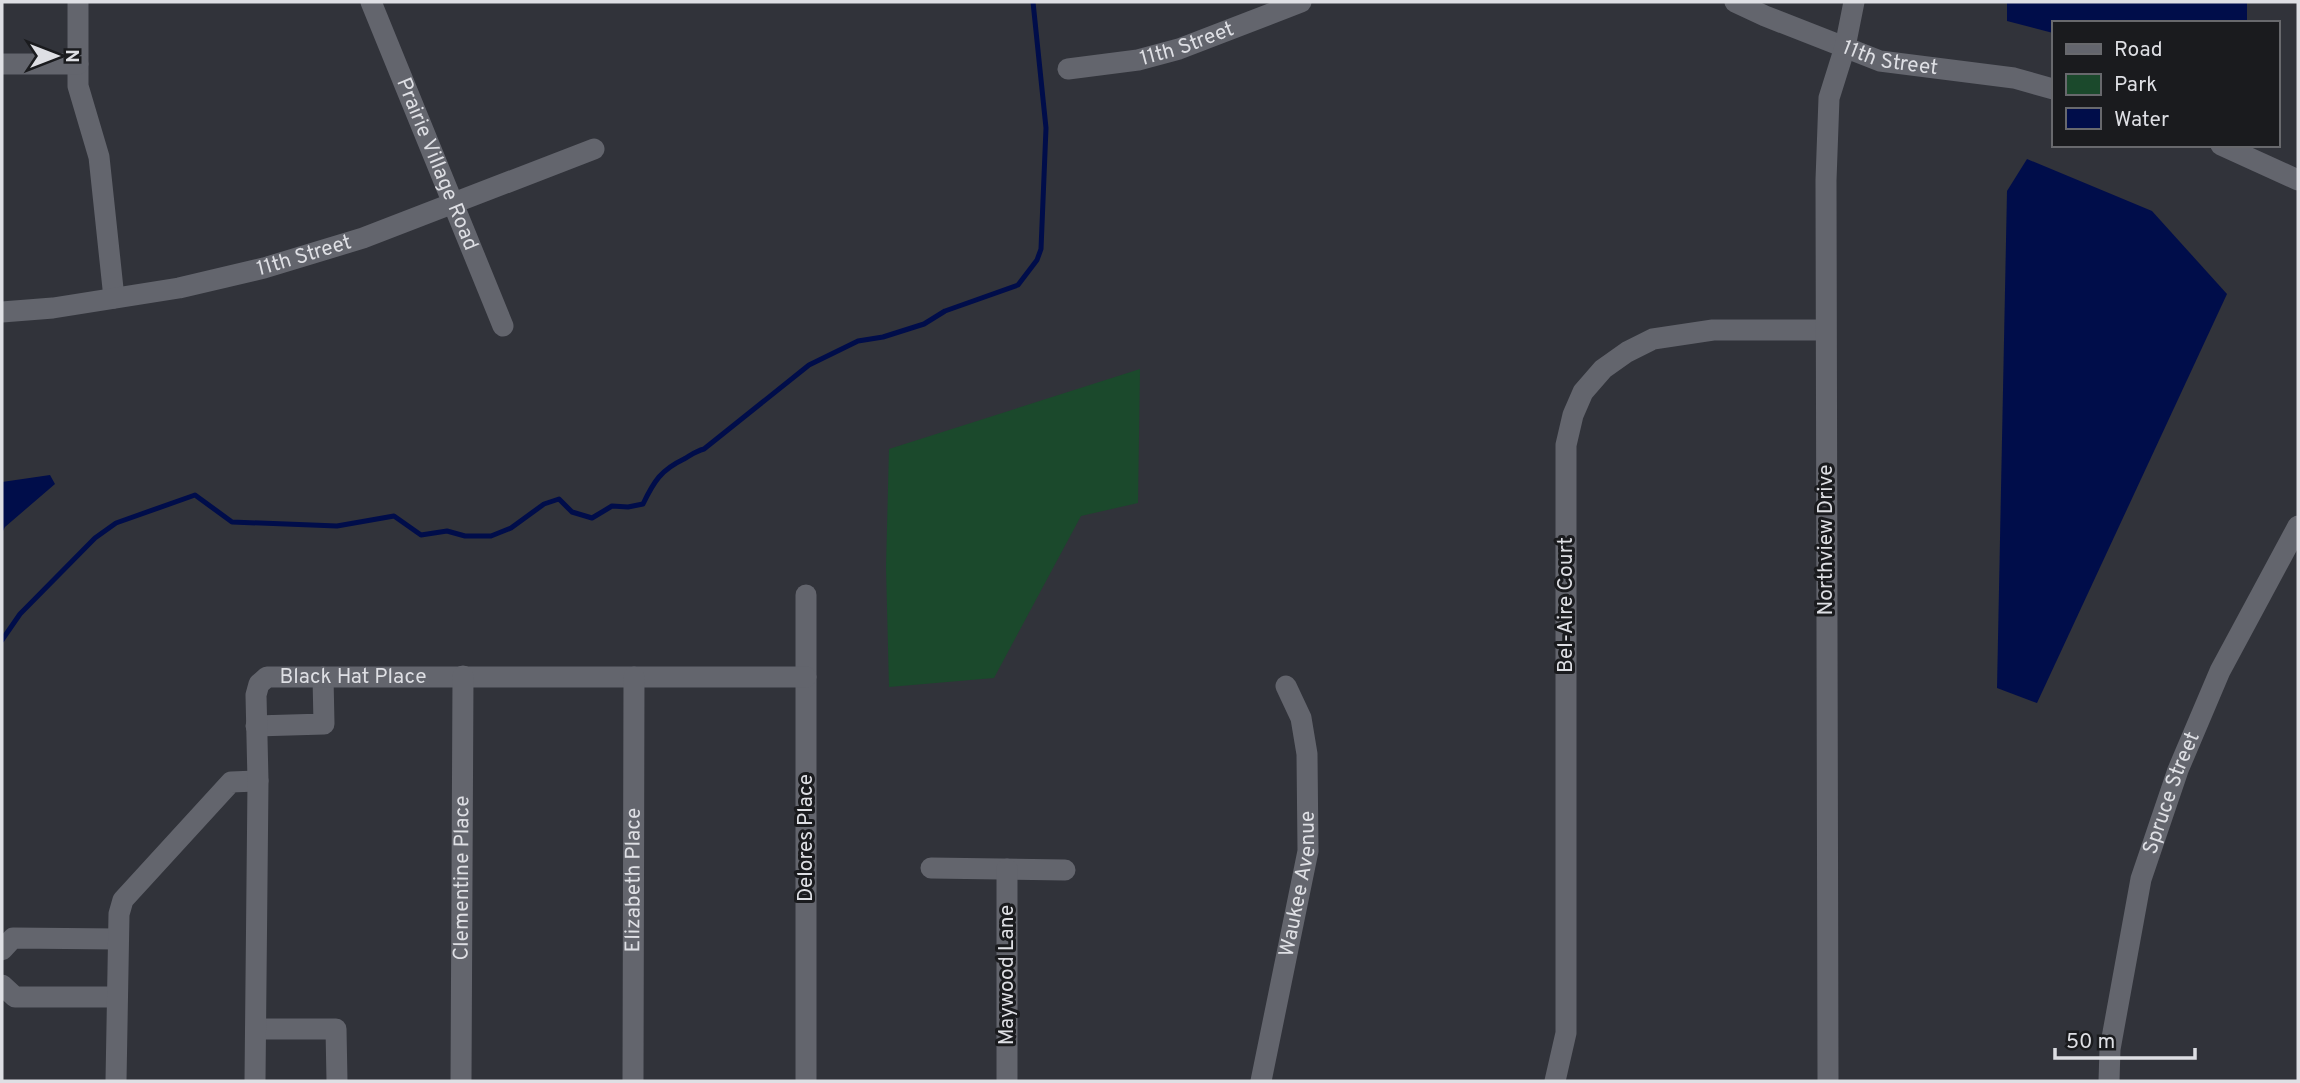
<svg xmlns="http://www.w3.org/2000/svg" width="2300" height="1083" viewBox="0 0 2300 1083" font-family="Overpass,sans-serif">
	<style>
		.green { fill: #1b492c }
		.water { fill: #000d4a }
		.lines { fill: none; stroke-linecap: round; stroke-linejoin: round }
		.stream { stroke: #000d4a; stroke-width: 5 }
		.minor { stroke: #63656d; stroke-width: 21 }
		.labels { text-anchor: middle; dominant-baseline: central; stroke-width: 6; stroke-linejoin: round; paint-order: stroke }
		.street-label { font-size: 21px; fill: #dedfe4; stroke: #1a1b1e }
	</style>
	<rect width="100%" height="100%" fill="#31333a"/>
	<path class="green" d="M1140 369 1138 503 1081 516 994 678 889 687 886 567 889 449Z"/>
	<g class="water">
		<path d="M2007 2H2247V23H2053V33L2007 21Z"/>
		<path d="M2027 159 2152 211 2227 294 2037 703 1997 688 2007 191Z"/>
		<path d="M50 475 55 484 5 527 2 533V482Z"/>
	</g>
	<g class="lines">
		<path class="stream" d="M2 640 20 614 95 538 116 523 195 495 232 522 337 526 394 516 421 535 447 531 465 536H491L511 528 544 504 559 499 572 512 592 518 612 506 628 507 643 504C654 481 661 470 684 459 691 455 696 451 704 449L809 365 858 341 883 337 924 324 945 311 1018 285 1037 260 1041 249 1046 128 1033 2"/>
		<g class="minor">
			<path d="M78 2V86L99 157 114 298"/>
			<path id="s1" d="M371 2 503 326"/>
			<path id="s2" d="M1735 2 1765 16 1880 61 2014 78 2053 89"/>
			<path d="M2 64H78"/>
			<path id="s3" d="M1068 69 1138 60 1179 49 1301 2"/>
			<path d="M2221 145 2298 180"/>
			<path id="s4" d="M2 312 53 308 179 288 264 268 363 238 594 149"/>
			<path d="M806 595V1081"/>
			<path d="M256 726 324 724 323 677"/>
			<path d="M931 868 1065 870"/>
			<path d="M2 950 13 938 118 939"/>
			<path d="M2 985 15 997H117"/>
			<path d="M256 1029H336L337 1081"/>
			<path d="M116 1081 119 914 123 900 231 782 258 781"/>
			<path id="s5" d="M255 1081 258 781 256 695 259 684 267 677H806"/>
			<path id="s6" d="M461 1081 463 676"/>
			<path id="s7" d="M633 1081 634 677"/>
			<path d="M1007 1081V869"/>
			<path id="s8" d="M1261 1081 1308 851 1307 754 1301 718 1286 686"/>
			<path d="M1555 1081 1566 1033V445L1573 415 1583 392 1603 369 1627 352 1653 339 1713 330H1825"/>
			<path d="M1828 1081 1826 180 1829 98 1845 47 1854 2"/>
			<path id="s9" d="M2109 1081 2110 1049 2141 879 2178 770 2220 671 2298 526"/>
		</g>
	</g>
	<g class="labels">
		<g class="street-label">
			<text stroke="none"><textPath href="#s3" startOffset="122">11th Street</textPath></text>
			<text stroke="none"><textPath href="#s2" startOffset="166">11th Street</textPath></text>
			<text stroke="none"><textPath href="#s1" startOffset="175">Prairie Village Road</textPath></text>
			<text stroke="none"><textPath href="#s4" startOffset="308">11th Street</textPath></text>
			<text transform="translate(1826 540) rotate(-90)">Northview Drive</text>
			<text transform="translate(1566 605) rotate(-90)">Bel-Aire Court</text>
			<text stroke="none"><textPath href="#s5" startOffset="494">Black Hat Place</textPath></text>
			<text stroke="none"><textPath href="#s9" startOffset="296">Spruce Street</textPath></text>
			<text transform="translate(806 838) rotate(-90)">Delores Place</text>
			<text stroke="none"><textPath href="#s6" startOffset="203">Clementine Place</textPath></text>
			<text stroke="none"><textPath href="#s7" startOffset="201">Elizabeth Place</textPath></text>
			<text stroke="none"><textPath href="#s8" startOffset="201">Waukee Avenue</textPath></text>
			<text transform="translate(1007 975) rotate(-90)">Maywood Lane</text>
		</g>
	</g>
	<rect width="2300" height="1083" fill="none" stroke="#dedfe4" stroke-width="7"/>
	<rect x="2052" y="21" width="228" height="126" fill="#1a1b1e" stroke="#68696d" stroke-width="2"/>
	<rect x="2066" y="44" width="35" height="10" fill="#63656d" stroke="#68696d" stroke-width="2"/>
	<text x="2114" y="56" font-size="21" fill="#dedfe4">Road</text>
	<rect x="2066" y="74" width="35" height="21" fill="#1b492c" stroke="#68696d" stroke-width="2"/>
	<text x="2114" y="91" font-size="21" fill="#dedfe4">Park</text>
	<rect x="2066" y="108" width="35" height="21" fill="#000d4a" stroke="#68696d" stroke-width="2"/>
	<text x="2114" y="126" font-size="21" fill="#dedfe4">Water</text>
	<g transform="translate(56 56) rotate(90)" stroke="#1a1b1e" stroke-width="5" paint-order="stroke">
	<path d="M0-5L12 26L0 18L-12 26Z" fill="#dedfe4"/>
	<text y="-10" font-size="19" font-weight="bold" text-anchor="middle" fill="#dedfe4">N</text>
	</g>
	<path d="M2055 1048v10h140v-10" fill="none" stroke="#dedfe4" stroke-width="3.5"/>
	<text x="2066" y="1048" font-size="21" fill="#dedfe4" stroke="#1a1b1e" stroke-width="5" paint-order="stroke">50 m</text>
</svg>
